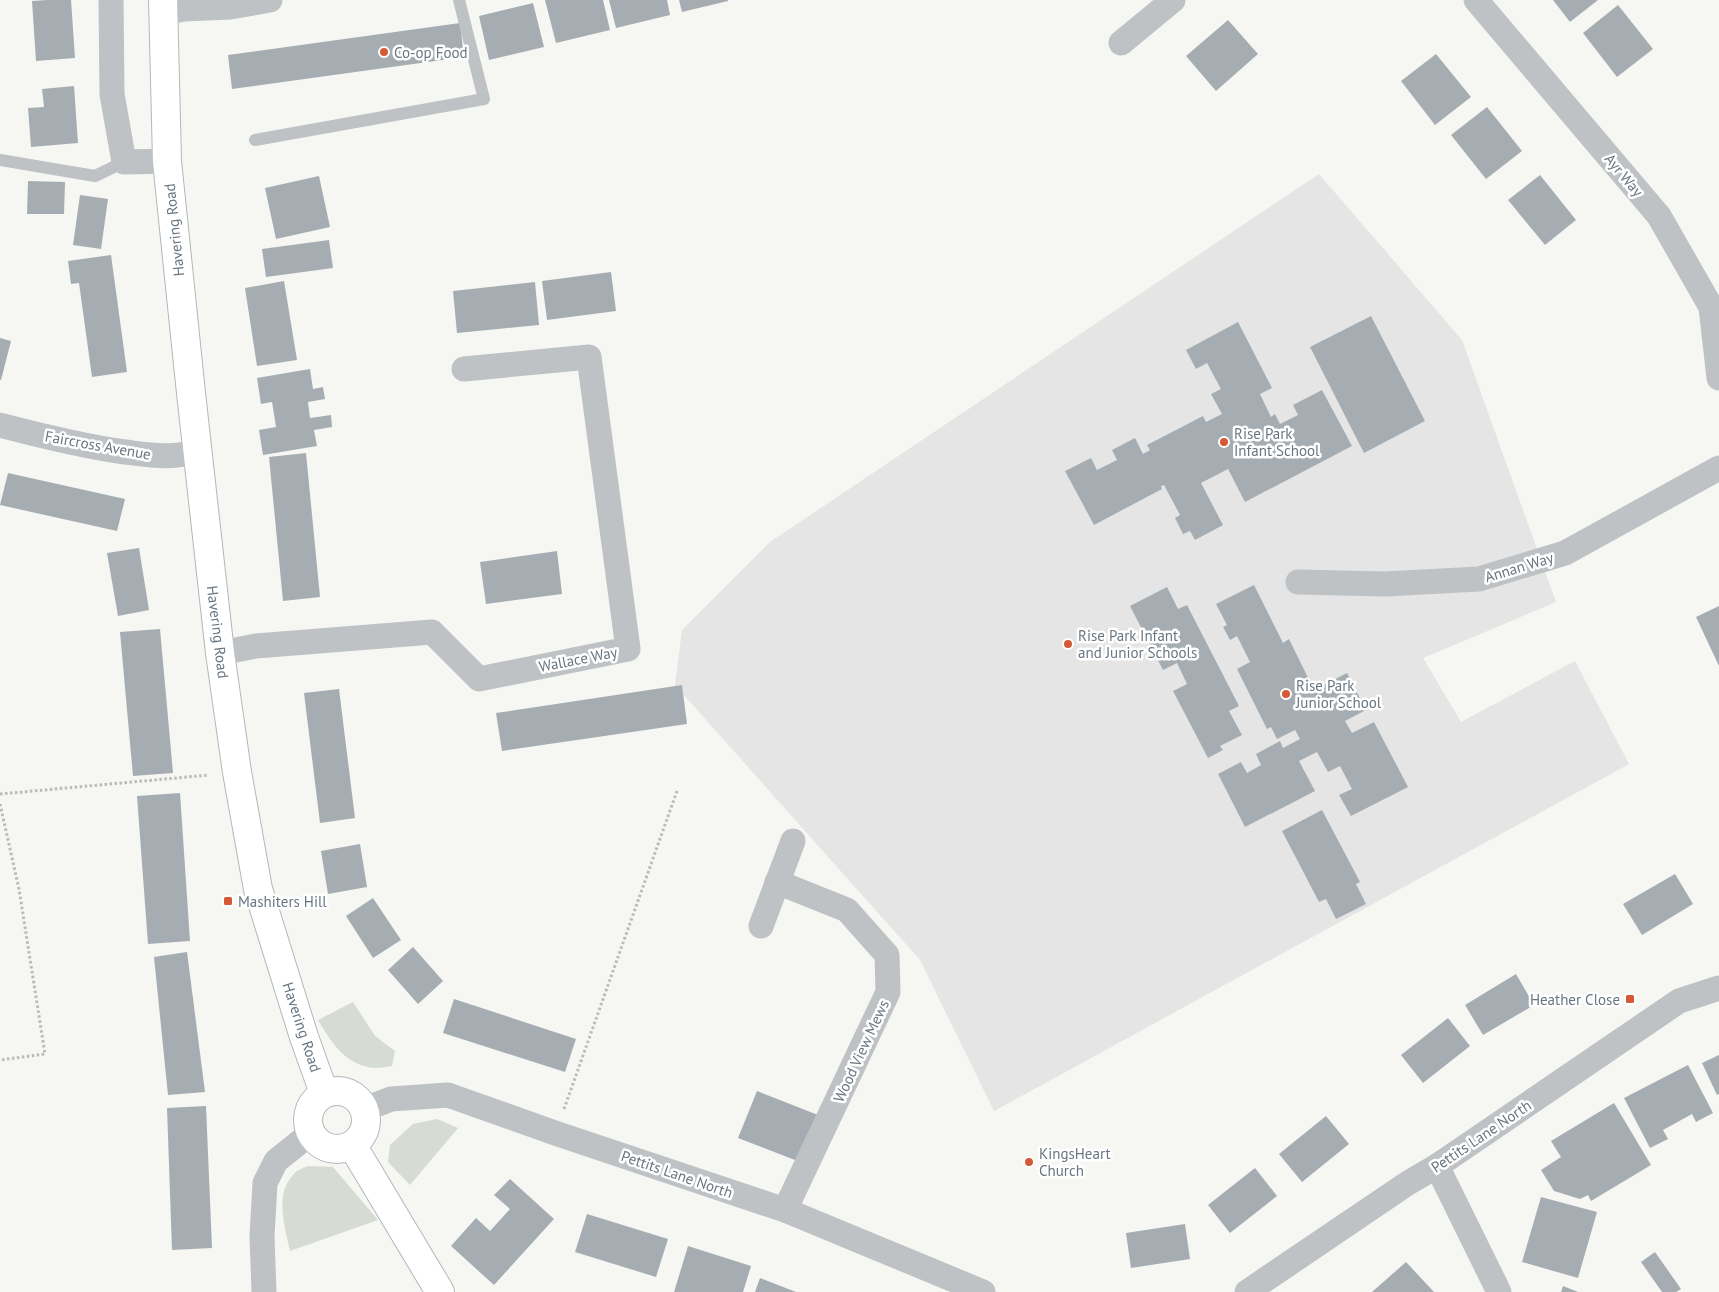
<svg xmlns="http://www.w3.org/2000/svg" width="1719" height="1292" viewBox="0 0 1719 1292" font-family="'PT Sans',sans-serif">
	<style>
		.built { fill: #e4e5e4 }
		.green { fill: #d6dbd3 }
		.building { fill: #a6adb2 }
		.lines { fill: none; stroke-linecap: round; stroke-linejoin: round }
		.secondary-casing { stroke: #b3b7bb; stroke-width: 30 }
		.path { stroke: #b8bbbd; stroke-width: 3; stroke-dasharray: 2.5 2.5; stroke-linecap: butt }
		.lane { stroke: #bec2c5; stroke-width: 12 }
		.street { stroke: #bec2c5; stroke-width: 25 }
		.secondary { stroke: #fff; stroke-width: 28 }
		.poi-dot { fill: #d45936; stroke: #fff; stroke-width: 2 }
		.labels { text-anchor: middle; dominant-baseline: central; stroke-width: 5; stroke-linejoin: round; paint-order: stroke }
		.poi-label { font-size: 15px; fill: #687682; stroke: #fff; text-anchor: start }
		.street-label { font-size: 15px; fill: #687682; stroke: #fff }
	</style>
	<rect width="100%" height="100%" fill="#f6f6f3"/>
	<path class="built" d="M1319 174 1462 340 1556 602 1423 658 1461 722 1575 661 1629 764 994 1111 920 960 675 685 682 630 770 542Z"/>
	<g class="green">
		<path d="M353 1002 375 1036 395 1051 392 1066C385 1067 376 1069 368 1067 343 1062 330 1040 318 1020Z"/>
		<path d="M437 1119 458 1128 410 1185 388 1162 390 1145 413 1124Z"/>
		<path d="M308 1166 333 1167 378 1220 290 1251C285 1227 274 1193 294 1174 297 1170 303 1168 308 1166Z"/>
	</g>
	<g class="building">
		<path d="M47 0H71L75 58 36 61 32 1Z"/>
		<path d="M545 0H603L610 30 556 43Z"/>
		<path d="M609 0H667L670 15 616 28Z"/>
		<path d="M679 0H728V1L682 12Z"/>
		<path d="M1553 0H1598L1570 22Z"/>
		<path d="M533 3 544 47 489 60 479 16Z"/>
		<path d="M1618 5 1653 49 1617 77 1583 33Z"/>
		<path d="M1228 20 1258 54 1216 91 1186 56Z"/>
		<path d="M460 23 464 57 232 89 228 55Z"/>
		<path d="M1436 54 1471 97 1435 125 1401 81Z"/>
		<path d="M74 86 78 143 31 147 28 108 44 107 42 89Z"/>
		<path d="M1487 107 1522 151 1486 179 1451 135Z"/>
		<path d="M1540 175 1576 220 1545 245 1508 200Z"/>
		<path d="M319 176 330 227 276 239 265 188Z"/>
		<path d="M28 181 65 182 64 214H27Z"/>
		<path d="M80 195 108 199 101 249 73 245Z"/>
		<path d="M329 240 333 268 266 277 262 249Z"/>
		<path d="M111 255 127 372 92 377 79 283 71 284 68 261Z"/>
		<path d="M611 272 616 311 547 320 542 281Z"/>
		<path d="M284 281 297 360 257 366 245 288Z"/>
		<path d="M535 282 539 325 457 333 453 291Z"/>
		<path d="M1371 316 1425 421 1364 453 1310 347Z"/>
		<path d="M1238 322 1272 388 1260 394 1271 417 1275 414 1280 424 1298 415 1293 405 1322 390 1352 446 1245 502 1228 469 1201 483 1223 525 1195 540 1190 531 1183 534 1175 518 1180 515 1164 485 1161 486 1162 489 1094 525 1065 471 1091 458 1097 470 1117 460 1112 450 1135 438 1143 454 1150 450 1147 445 1203 416 1206 422 1222 414 1211 394 1221 389 1207 363 1196 369 1186 350Z"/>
		<path d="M0 338 11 341 1 380H0Z"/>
		<path d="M310 369 313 389 323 387 325 399 308 402 310 418 331 415 332 427 314 430 317 446 263 455 259 430 276 427 272 402 261 404 257 378Z"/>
		<path d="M306 453 320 597 283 601 269 457Z"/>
		<path d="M8 473 125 499 117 531 0 505Z"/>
		<path d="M139 548 149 610 118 616 107 553Z"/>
		<path d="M557 551 562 594 486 604 480 562Z"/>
		<path d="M1254 585 1283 643 1289 639 1314 690 1347 673 1366 710 1345 721 1352 733 1374 722 1408 787 1351 816 1339 795 1352 789 1340 766 1328 772 1317 752 1299 761 1315 791 1245 827 1218 774 1241 762 1247 773 1261 765 1256 754 1280 741 1283 748 1300 739 1295 730 1277 739 1271 727 1267 729 1237 669 1250 662 1237 636 1230 640 1223 627 1227 625 1216 604Z"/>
		<path d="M1167 587 1178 609 1187 605 1239 706 1229 711 1242 735 1220 746 1223 750 1208 758 1173 691 1187 684 1177 663 1163 670 1130 606Z"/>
		<path d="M1719 606V666L1696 617Z"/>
		<path d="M160 629 173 773 133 776 120 632Z"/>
		<path d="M682 685 687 724 502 751 496 713Z"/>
		<path d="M339 689 355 818 320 823 304 693Z"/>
		<path d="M180 793 190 941 148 944 137 796Z"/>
		<path d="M1322 810 1360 882 1356 884 1366 904 1336 919 1326 899 1319 902 1282 831Z"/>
		<path d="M360 844 367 887 328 894 321 851Z"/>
		<path d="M1675 874 1693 904 1642 935 1623 904Z"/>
		<path d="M373 898 401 940 373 958 346 916Z"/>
		<path d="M413 947 443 981 418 1004 388 970Z"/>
		<path d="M187 952 205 1092 168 1095 154 957Z"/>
		<path d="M1516 974 1534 1005 1483 1035 1465 1005Z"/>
		<path d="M454 999 576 1039 565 1072 443 1033Z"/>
		<path d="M1448 1018 1470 1046 1423 1083 1401 1055Z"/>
		<path d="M1719 1055V1094L1717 1095 1702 1063Z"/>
		<path d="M1688 1065 1713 1113 1696 1122 1692 1114 1663 1130 1668 1139 1650 1148 1624 1098Z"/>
		<path d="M757 1091 818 1115 800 1162 738 1138Z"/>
		<path d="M1614 1103 1651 1165 1591 1201 1588 1195 1580 1199 1554 1191 1541 1170 1561 1157 1551 1141Z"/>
		<path d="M206 1106 212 1248 172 1250 167 1108Z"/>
		<path d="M1326 1116 1349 1144 1302 1182 1279 1154Z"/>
		<path d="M1255 1168 1277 1196 1230 1233 1208 1205Z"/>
		<path d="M510 1179 554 1219 494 1285 451 1246 476 1218 490 1231 510 1209 494 1195Z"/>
		<path d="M1541 1197 1597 1212 1578 1278 1522 1262Z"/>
		<path d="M587 1214 668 1239 656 1277 575 1252Z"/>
		<path d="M1185 1224 1190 1259 1131 1268 1126 1233Z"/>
		<path d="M688 1246 751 1266 743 1292H674Z"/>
		<path d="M1655 1252 1681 1289 1676 1292H1662L1641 1262Z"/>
		<path d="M1406 1262 1434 1292H1372Z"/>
		<path d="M760 1278 796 1292H755Z"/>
		<path d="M1563 1286 1578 1292H1561Z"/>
	</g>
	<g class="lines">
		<defs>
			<g id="secondary">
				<path d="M163 0 167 161 191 393 220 653 237 772 258 889 304 1037 324 1093"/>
				<circle cx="337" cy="1120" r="29"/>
				<path d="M352 1145 440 1292"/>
			</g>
		</defs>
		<use href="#secondary" class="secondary-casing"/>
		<g class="path">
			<path d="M0 794 209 775"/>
			<path d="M0 804 19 889 45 1054 0 1060"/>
			<path d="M564 1109 677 791"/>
		</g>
		<g class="lane">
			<path d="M255 140 484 99 459 0"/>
			<path d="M0 160 95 176 124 162"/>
		</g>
		<g class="street">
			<path d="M111 0 112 94 124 162 167 161"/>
			<path d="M1476 0 1659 216 1711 307 1719 378"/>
			<path d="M163 13 184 9 230 7 270 0"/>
			<path d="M1121 43 1173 0"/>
			<path d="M0 425C42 436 82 446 125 452 150 455 173 459 197 451"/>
			<path d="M1298 582 1385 584 1479 579 1565 553 1719 468"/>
			<path d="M220 653 256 646 432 632 479 679 628 649 589 357 464 369"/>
			<path d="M777 882 847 910 887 955 888 992 785 1210"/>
			<path d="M761 926 793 841"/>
			<path d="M365 1109 391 1099 448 1095 555 1133 785 1210 983 1292"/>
			<path d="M1437 1166 1499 1292"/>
			<path d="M264 1292 262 1236 265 1183 276 1161 311 1133"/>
			<path d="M1247 1292 1408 1183 1437 1166 1679 1001 1719 988"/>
		</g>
		<use href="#secondary" class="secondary"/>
	</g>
	<g class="poi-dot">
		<circle cx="384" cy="52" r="5"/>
		<circle cx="1224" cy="442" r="5"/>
		<circle cx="1068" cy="644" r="5"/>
		<circle cx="1286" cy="694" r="5"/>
		<rect x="223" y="896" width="10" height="10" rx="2.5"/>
		<rect x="1625" y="994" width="10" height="10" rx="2.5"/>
		<circle cx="1029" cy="1162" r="5"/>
	</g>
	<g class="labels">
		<g class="poi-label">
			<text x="394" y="52">Co-op Food</text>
			<text x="1234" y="433">Rise Park<tspan x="1234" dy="17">Infant School</tspan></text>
			<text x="1078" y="635">Rise Park Infant<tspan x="1078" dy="17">and Junior Schools</tspan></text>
			<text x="1296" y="685">Rise Park<tspan x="1296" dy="17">Junior School</tspan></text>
			<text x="238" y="901">Mashiters Hill</text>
			<text x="1620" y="999" text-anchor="end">Heather Close</text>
			<text x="1039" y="1153">KingsHeart<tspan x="1039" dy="17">Church</tspan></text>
		</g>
		<g class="street-label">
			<text transform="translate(1624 175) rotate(50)">Ayr Way</text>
			<text transform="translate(174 230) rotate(-96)">Havering Road</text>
			<text transform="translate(98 445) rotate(10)">Faircross Avenue</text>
			<text transform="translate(1519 567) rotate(-17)">Annan Way</text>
			<text transform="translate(218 632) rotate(83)">Havering Road</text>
			<text transform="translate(578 659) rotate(-11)">Wallace Way</text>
			<text transform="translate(302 1027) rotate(72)">Havering Road</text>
			<text transform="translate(861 1051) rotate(-65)">Wood View Mews</text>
			<text transform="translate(1481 1136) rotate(-34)">Pettits Lane North</text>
			<text transform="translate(677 1174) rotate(19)">Pettits Lane North</text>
		</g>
	</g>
</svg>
